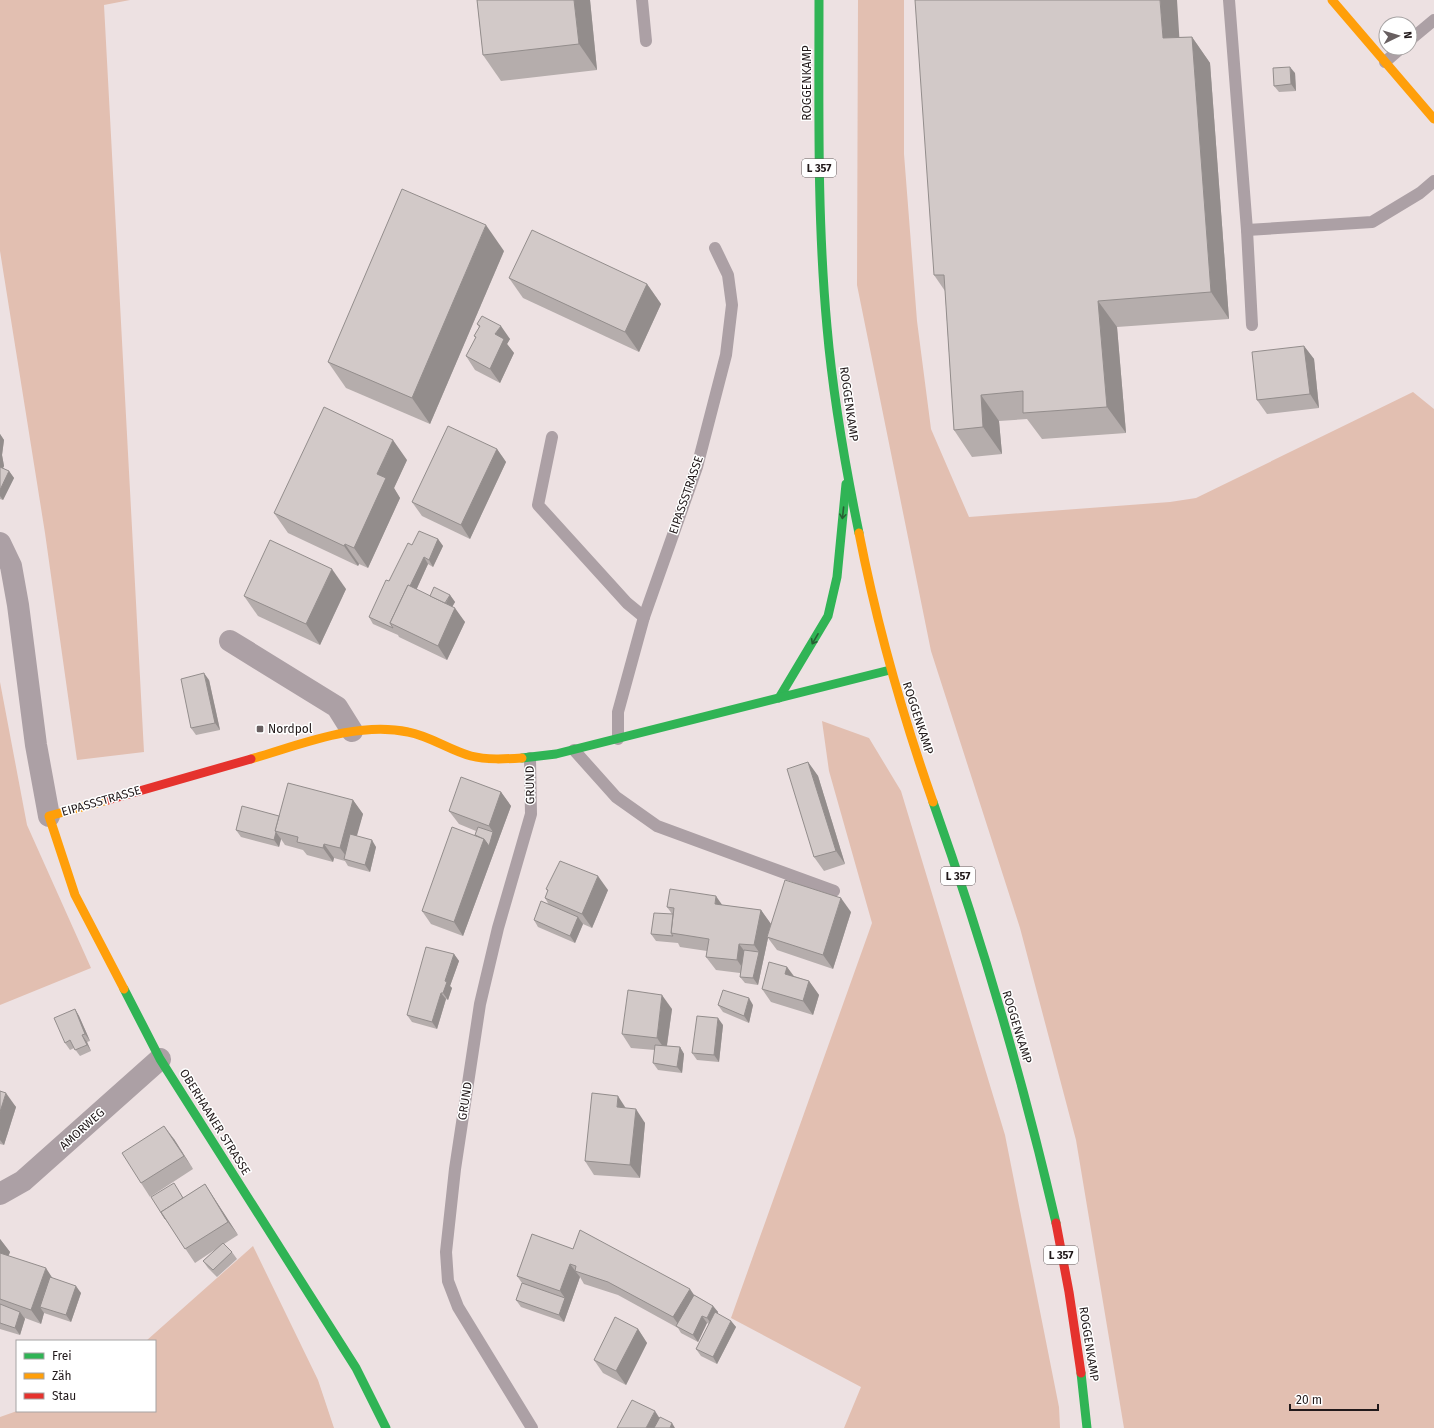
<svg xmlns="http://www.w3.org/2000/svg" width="1434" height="1428" viewBox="0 0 1434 1428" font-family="'Fira Sans',sans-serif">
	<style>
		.green { fill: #e2bfb1 }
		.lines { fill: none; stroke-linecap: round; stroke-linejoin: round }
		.lane { stroke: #aca0a5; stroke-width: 12 }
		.street { stroke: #aca0a5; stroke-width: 22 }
		.fast { stroke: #30b455; stroke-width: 9 }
		.slow { stroke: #ff9f0a; stroke-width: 9 }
		.jam { stroke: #e5322d; stroke-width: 9 }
		.wall { fill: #b5adac }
		.shaded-wall { fill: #938d8c }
		.building { fill: #d2c9c8; stroke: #938d8c }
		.oneway { stroke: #285f35 }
		.poi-dot { fill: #685f60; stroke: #fff; stroke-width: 1.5 }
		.labels { text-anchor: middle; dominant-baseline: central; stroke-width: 3; stroke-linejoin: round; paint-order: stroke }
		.shield { fill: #fff; stroke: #645e5f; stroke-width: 1 }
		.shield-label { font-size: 11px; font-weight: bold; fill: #21191a }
		.street-label { font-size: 12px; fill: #21191a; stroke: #fff }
		.poi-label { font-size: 12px; fill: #21191a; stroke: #fff; text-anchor: start }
	</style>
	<rect width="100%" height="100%" fill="#ede1e2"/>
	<g class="green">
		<path d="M0 0H130L104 5 144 752 77 760 45 533 0 251Z"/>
		<path d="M858 0H904V154L917 321 931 429 969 517 1170 502 1196 498 1413 392 1434 409V1428H1124L1076 1140 1020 928 931 651 857 285Z"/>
		<path d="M0 682 27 825 91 968 0 1005Z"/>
		<path d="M822 721 869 738 901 791 1005 1135 1059 1407 1060 1428H844L861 1387 731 1318 872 923 829 771Z"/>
		<path d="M253 1246 318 1380 334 1428H0V1417L17 1411H155V1341H146Z"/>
	</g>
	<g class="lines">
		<g class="lane">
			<path d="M642 0 646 41"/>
			<path d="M1229 0 1247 230 1252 325"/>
			<path d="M1410 40 1434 20"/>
			<path d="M1385 62 1401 48"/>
			<path d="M1247 230 1372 222 1420 193 1434 181"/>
			<path d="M552 437 538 505 627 603 644 617"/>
			<path d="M618 739V712L644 617 697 467 726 355 732 305 728 275 715 248"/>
			<path d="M574 750 616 797 657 826 834 891"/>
			<path d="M530 758 531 814 498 928 480 1004 455 1169 446 1252 448 1281 458 1307 532 1428"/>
		</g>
		<g class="street">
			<path d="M0 543 11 566 18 605 36 745 49 816"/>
			<path d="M230 641 337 707 352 731"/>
			<path d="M0 1194 23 1181 160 1059"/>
		</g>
		<g class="fast">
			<path d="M819 0C819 109 817 218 827 327 833 396 845 465 859 533"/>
			<path d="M779 698 828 616 837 577 846 484"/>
			<path d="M522 758 556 754 890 670"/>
			<path d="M933 802C982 940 1023 1080 1056 1223"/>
			<path d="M124 989 160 1059 356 1368 386 1428"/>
			<path d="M1081 1373 1087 1428"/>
		</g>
		<g class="slow">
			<path d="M1332 0 1434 119"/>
			<path d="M859 533C877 625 902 714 933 802"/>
			<path d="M251 759C300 745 357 721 408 732 430 736 449 750 471 756 487 760 505 759 522 758"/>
			<path d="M108 800 49 816 75 895 124 989"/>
		</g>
		<g class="jam">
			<path d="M108 800 251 759"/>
			<path d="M1056 1223 1069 1292 1081 1373"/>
		</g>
	</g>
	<g class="wall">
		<path d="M477 0H590L597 70 501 81 483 55Z"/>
		<path d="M1179 37H1192L1210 63 1229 319 1117 327 1126 433 1042 439 1027 419 999 421 1002 454 972 457 954 430 945 291 934 275Z"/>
		<path d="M1295 73 1296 91 1279 92 1274 86Z"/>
		<path d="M504 251 430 424 346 388 328 362Z"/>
		<path d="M509 278 647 284 661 304 639 352 523 298Z"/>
		<path d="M477 324 510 339 507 344 514 353 500 383 475 370 466 356 476 338 474 336 479 327Z"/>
		<path d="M1304 346 1314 359 1319 408 1267 414 1257 400Z"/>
		<path d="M0 434 4 440 2 455 4 466 3 468 9 471 14 478 3 500 0 499Z"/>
		<path d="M497 449 506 462 470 539 422 516 412 502Z"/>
		<path d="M407 460 394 488 400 498 368 568 359 564 358 566 288 533 274 513Z"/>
		<path d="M438 539 443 546 433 567 428 564 416 590 430 596 450 595 455 602 452 607 465 622 447 660 399 637 398 635 373 624 369 617 389 581 412 545Z"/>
		<path d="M346 589 320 645 258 616 244 596Z"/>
		<path d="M209 680 220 730 196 735 191 728Z"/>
		<path d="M808 762 818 776 845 864 824 871 814 857Z"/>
		<path d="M501 792 511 806 463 936 431 924 422 911 475 835 476 831 459 824 449 811Z"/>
		<path d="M353 800 363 814 356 836 376 847 370 872 348 866 345 861 334 858 333 862 307 855 303 850 285 845 281 839 279 847 241 837 236 830 279 816Z"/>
		<path d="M546 889 608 890 592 928 583 924 575 943 538 927 534 920 549 905 545 898 548 892Z"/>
		<path d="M722 905 761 910 771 924 851 912 833 969 777 950 768 938 758 985 745 983 740 977V973L716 970 706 957 707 951 680 947 678 943 656 941 651 934 672 914 667 907Z"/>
		<path d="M454 954 459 961 450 986 452 988 448 1000 446 999 437 1029 412 1022 407 1015Z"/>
		<path d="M787 967 794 976 809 981 819 995 813 1015 771 1002 762 989Z"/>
		<path d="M718 1005H753L749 1023 723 1012Z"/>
		<path d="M75 1009 79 1016 90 1041 87 1042 91 1051 80 1056 74 1048 70 1050 65 1043Z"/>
		<path d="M672 1009 667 1046 680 1047 684 1054 682 1073 658 1070 653 1063 655 1050 631 1048 622 1034Z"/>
		<path d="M723 1025 719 1062 697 1060 692 1053Z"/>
		<path d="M0 1091 16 1107 4 1145 0 1144Z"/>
		<path d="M626 1108 645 1123 640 1178 594 1175 585 1161Z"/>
		<path d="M174 1139 193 1169 150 1197 141 1183Z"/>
		<path d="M205 1184 214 1198 238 1235 224 1244 232 1252 237 1259 217 1277 208 1268 203 1261 216 1249 195 1263 170 1226 165 1219 178 1190 183 1198Z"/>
		<path d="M532 1234 694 1295 713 1306 718 1312 717 1314 731 1321 736 1327 717 1364 701 1356 696 1349 709 1324 707 1323 698 1342 681 1333 678 1328 618 1295 584 1284 580 1277 564 1322 521 1307 516 1300 522 1283 517 1276Z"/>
		<path d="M0 1239 10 1252 8 1256 81 1293 71 1322 44 1313 41 1324 25 1318 20 1335 0 1329Z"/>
		<path d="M638 1329 647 1343 626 1385 603 1373 594 1360Z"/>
	</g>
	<g class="shaded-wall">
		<path d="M574 0H590L597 70 579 44Z"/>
		<path d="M1160 0H1177L1181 64 1163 38Z"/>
		<path d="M1192 37 1210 63 1229 319 1211 292Z"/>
		<path d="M1290 67 1295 73 1296 91 1291 84Z"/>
		<path d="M486 225 504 251 430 424 412 398Z"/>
		<path d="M647 284 661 304 639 352 625 332Z"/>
		<path d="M1098 301 1117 327 1126 433 1107 407Z"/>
		<path d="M501 326 510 339 507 344 514 353 500 383 490 369 495 334Z"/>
		<path d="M1304 346 1314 359 1319 408 1310 394Z"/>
		<path d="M981 395 999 421 1002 454 983 427Z"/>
		<path d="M0 434 4 440 2 455 4 466 1 472 0 471Z"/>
		<path d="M393 440 407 460 394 488 400 498 368 568 354 548 377 474Z"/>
		<path d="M497 449 506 462 470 539 461 525Z"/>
		<path d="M9 471 14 478 3 500 0 496V490Z"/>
		<path d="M438 539 443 546 433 567 429 560Z"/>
		<path d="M345 544 359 564 358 566 344 546Z"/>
		<path d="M424 557 428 564 414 595 408 590Z"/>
		<path d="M332 569 346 589 320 645 306 624Z"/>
		<path d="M450 595 455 602 448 614 444 607Z"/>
		<path d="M455 608 465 622 447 660 438 646Z"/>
		<path d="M204 673 209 680 220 730 215 723Z"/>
		<path d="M808 762 818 776 845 864 836 851Z"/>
		<path d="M501 792 511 806 463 936 454 922 484 839 493 832 489 826Z"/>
		<path d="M353 800 363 814 350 861 349 860 340 848Z"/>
		<path d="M276 832 281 839 279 847 274 840Z"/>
		<path d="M372 840 376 847 370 872 365 865Z"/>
		<path d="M324 844 334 858 333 862 323 848Z"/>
		<path d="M598 876 608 890 592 928 582 914Z"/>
		<path d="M716 896 725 909 715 904Z"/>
		<path d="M841 898 851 912 833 969 823 955Z"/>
		<path d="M761 910 771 924 767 937 768 938 758 985 753 978 759 952 754 945Z"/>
		<path d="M578 917 583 924 575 943 570 936Z"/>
		<path d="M739 944 749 957 747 974 737 960Z"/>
		<path d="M454 954 459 961 450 986 452 988 448 1000 443 993 445 981Z"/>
		<path d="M787 967 797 981 785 974Z"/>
		<path d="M809 981 819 995 813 1015 803 1001Z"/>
		<path d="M441 993 446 999 437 1029 432 1022Z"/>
		<path d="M662 995 672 1009 666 1051 657 1038Z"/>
		<path d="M749 998 753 1005 749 1023 744 1016Z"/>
		<path d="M75 1009 79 1016 90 1041 85 1034Z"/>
		<path d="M718 1018 723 1025 719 1062 714 1055Z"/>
		<path d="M82 1035 87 1042 91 1051 87 1045Z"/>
		<path d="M680 1047 684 1054 682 1073 677 1067Z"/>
		<path d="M6 1093 16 1107 4 1145 0 1140V1112Z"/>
		<path d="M618 1096 627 1110 617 1107Z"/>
		<path d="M636 1109 645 1123 640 1178 630 1165Z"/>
		<path d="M164 1126 174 1139 193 1169 184 1156Z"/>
		<path d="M205 1184 214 1198 238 1235 228 1222Z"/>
		<path d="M0 1239 10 1252 5 1265 0 1258Z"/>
		<path d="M570 1264 580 1277 564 1322 559 1315 565 1298 560 1291Z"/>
		<path d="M46 1268 55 1282 40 1307 44 1313 41 1324 31 1310Z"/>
		<path d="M76 1286 81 1293 71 1322 66 1315Z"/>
		<path d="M690 1289 699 1302 681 1328 673 1317Z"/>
		<path d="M713 1306 718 1312 712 1325 707 1318Z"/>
		<path d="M20 1312 25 1319 20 1335 15 1328Z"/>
		<path d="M702 1316 707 1323 698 1342 693 1335Z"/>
		<path d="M731 1321 736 1327 717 1364 713 1357Z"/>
		<path d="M638 1329 647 1343 626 1385 616 1371Z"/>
		<path d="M655 1411 664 1425 663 1428H646Z"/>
		<path d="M672 1423 675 1428H670Z"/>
	</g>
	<g class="building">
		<path d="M477 0H574L579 44 483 55Z"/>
		<path d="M915 0H1160L1163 38 1192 37 1211 292 1098 301 1107 407 1023 413V391L981 395 983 427 954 430 944 275H934Z"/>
		<path d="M1290 67 1291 84 1274 86 1273 68Z"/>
		<path d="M402 189 486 225 412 398 328 362Z"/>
		<path d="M532 230 647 284 625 332 509 278Z"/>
		<path d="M482 316 501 326 495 334 504 339 490 369 466 356 476 337 474 336 480 326 477 324Z"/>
		<path d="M1304 346 1310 394 1257 400 1252 352Z"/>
		<path d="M324 407 393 440 377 474 386 478 354 548 345 544 344 546 274 513Z"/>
		<path d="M448 426 497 449 461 525 412 502Z"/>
		<path d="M0 467 9 471 0 490Z"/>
		<path d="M419 531 438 539 429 560 424 557 410 586 408 585 390 623 393 628 369 617 386 580 389 581 408 543 412 545Z"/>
		<path d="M270 540 332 569 306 624 244 596Z"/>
		<path d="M408 585 455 608 438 646 390 623Z"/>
		<path d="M434 587 450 595 445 603 430 596Z"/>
		<path d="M204 673 215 723 191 728 181 679Z"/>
		<path d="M808 762 836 851 814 857 787 769Z"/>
		<path d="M461 777 501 792 489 826 449 811Z"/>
		<path d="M288 783 353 800 340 848 324 844 323 848 297 842 298 837 275 831Z"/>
		<path d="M242 806 279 816 275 831 276 832 274 840 236 830Z"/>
		<path d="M452 827 484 839 454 922 422 911Z"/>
		<path d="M478 827 493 832 489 846 484 839 475 835Z"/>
		<path d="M350 834 372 840 365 865 344 859Z"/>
		<path d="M560 861 598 876 582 914 545 898 548 890 546 889Z"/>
		<path d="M785 880 841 898 823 955 767 937Z"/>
		<path d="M670 889 716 896 715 904 761 910 754 945 739 944 737 960 706 957 709 939 671 933 674 908 667 907Z"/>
		<path d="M541 901 578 917 570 936 534 920Z"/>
		<path d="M654 913 673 914 671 933 673 936 651 934Z"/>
		<path d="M426 947 454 954 445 981 447 982 443 993H441L432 1022 407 1015Z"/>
		<path d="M744 950 759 952 753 978 740 977Z"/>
		<path d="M769 962 787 967 785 974 809 981 803 1001 762 989Z"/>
		<path d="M628 990 662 995 657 1038 622 1034Z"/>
		<path d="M723 990 749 998 744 1016 718 1005Z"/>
		<path d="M75 1009 85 1034 82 1035 87 1045 75 1050 70 1040 65 1043 54 1018Z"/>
		<path d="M697 1016 718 1018 714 1055 692 1053Z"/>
		<path d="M655 1045 680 1047 677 1067 653 1063Z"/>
		<path d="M0 1091 6 1093 0 1112Z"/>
		<path d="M592 1093 618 1096 617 1107 636 1109 630 1165 585 1161Z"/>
		<path d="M164 1126 184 1156 141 1183 122 1153Z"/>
		<path d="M174 1183 183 1198 161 1212 166 1219H165L151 1197Z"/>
		<path d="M205 1184 228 1222 185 1249 161 1212Z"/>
		<path d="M580 1230 690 1289 673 1317 608 1282 575 1271 576 1266 570 1264 560 1291 517 1276 532 1234 573 1249Z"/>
		<path d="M223 1243 232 1252 213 1270 203 1261Z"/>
		<path d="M0 1253 46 1268 31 1310 0 1299Z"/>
		<path d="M50 1277 76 1286 66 1315 40 1307Z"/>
		<path d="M522 1283 565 1298 559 1315 516 1300Z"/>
		<path d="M694 1295 713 1306 707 1318 702 1316 693 1335 676 1326Z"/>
		<path d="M0 1304 20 1312 15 1328 0 1323Z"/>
		<path d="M715 1312 731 1321 713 1357 696 1349Z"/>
		<path d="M615 1317 638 1329 616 1371 594 1360Z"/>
		<path d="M632 1400 655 1411 646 1428H617Z"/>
		<path d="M660 1417 672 1423 670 1428H654Z"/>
	</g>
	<defs><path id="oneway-shaft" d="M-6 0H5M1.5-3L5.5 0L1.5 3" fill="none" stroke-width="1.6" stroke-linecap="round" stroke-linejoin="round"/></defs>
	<g class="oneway">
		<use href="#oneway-shaft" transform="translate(843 513) rotate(96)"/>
		<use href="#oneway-shaft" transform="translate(815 639) rotate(120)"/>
	</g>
	<rect class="poi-dot" x="256" y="725" width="8" height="8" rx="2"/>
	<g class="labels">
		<g class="shield">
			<rect x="802" y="159" width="34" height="18" rx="3"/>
			<rect x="941" y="867" width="34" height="18" rx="3"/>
			<rect x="1044" y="1246" width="34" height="18" rx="3"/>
		</g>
		<g class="shield-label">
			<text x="819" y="168">L 357</text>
			<text x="958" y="876">L 357</text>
			<text x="1061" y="1255">L 357</text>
		</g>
		<g class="street-label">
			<text transform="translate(807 83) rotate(-90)">ROGGENKAMP</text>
			<text transform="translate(849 404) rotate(82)">ROGGENKAMP</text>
			<text transform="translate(686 495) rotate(-71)">EIPASSSTRASSE</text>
			<text transform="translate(918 718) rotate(72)">ROGGENKAMP</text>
			<text transform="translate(530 785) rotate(-91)">GRUND</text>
			<text transform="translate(101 801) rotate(-16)">EIPASSSTRASSE</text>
			<text transform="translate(1017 1027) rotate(73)">ROGGENKAMP</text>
			<text transform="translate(465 1101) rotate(-81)">GRUND</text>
			<text transform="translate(215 1122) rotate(58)">OBERHAANER STRASSE</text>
			<text transform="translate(82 1129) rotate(-42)">AMORWEG</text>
			<text transform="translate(1089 1344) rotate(81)">ROGGENKAMP</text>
		</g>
		<g class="poi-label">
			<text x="268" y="729">Nordpol</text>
		</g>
	</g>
	<rect x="16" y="1340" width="140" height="72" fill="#ffffff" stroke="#a6a3a3"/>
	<rect x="24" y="1353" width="20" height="6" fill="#30b455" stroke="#a6a3a3"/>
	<text x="52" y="1360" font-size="12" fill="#21191a">Frei</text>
	<rect x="24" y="1373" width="20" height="6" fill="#ff9f0a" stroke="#a6a3a3"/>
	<text x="52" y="1380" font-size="12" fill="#21191a">Zäh</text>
	<rect x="24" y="1393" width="20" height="6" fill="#e5322d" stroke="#a6a3a3"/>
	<text x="52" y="1400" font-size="12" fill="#21191a">Stau</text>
	<g transform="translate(1398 36) rotate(85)"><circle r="19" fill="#ffffff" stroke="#a6a3a3"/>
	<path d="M0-3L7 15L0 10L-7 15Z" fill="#685f60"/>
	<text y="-6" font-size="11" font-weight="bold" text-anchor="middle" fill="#21191a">N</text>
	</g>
	<path d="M1290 1404v6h88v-6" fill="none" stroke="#21191a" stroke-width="2"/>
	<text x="1296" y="1404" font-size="12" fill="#21191a" stroke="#ffffff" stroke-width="3" paint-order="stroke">20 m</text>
</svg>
